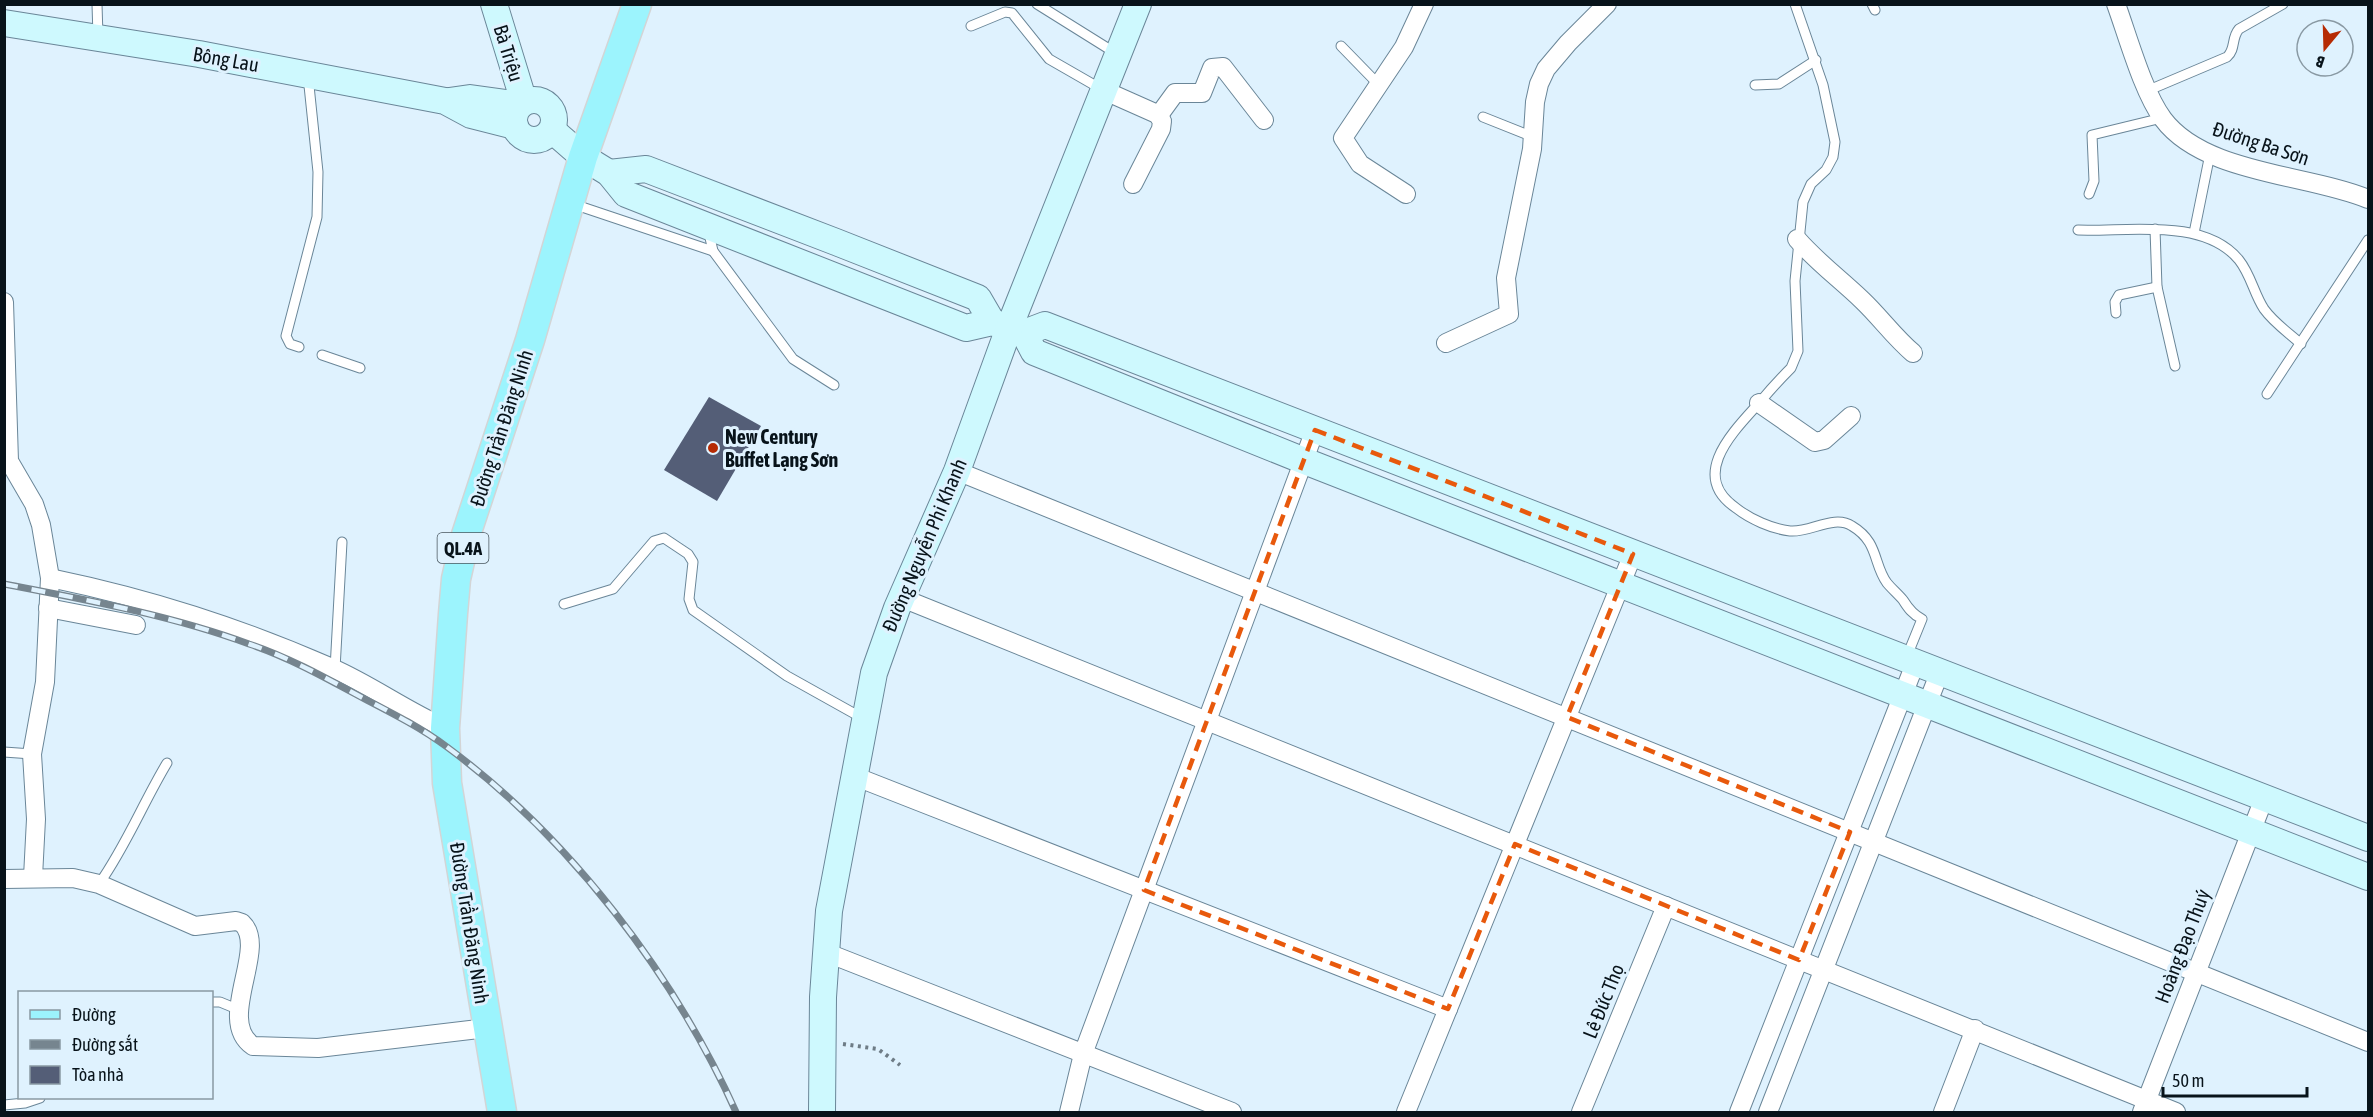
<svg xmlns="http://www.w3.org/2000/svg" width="2373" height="1117" viewBox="0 0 2373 1117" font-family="'Asap Condensed',sans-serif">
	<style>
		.building { fill: #545e77 }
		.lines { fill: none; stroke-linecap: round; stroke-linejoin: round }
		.lane-casing { stroke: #6a8698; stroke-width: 11 }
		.street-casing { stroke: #6a8698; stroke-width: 20 }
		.secondary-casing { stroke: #6a8698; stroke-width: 28 }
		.primary-casing { stroke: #d3d5d6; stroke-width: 31 }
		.path { stroke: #6e7c86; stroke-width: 4; stroke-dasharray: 3 4.5; stroke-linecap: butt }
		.lane { stroke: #fff; stroke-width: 9 }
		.street { stroke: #fff; stroke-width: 18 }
		.secondary { stroke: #cef9fe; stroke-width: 26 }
		.primary { stroke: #9cf4fd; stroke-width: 28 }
		.rail-casing { stroke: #76858f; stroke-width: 7 }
		.rail { stroke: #dff2fe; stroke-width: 4.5; stroke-dasharray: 14; stroke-linecap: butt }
		.marked { fill: none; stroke: #e8590c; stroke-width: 4.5; stroke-dasharray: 12 8; stroke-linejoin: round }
		.poi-dot { fill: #b62b04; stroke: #dff2fe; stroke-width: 2 }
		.labels { text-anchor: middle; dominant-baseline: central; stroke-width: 6; stroke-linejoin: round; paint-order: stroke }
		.shield { fill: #dff2fe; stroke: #48565e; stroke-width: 1.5 }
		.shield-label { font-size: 18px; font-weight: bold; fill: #08131a }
		.street-label { font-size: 20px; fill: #08131a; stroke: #dff2fe }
		.poi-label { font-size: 20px; font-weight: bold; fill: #08131a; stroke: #dff2fe; text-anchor: start }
	</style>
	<rect width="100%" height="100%" fill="#dff2fe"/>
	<path class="building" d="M709 397 761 426 717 501 664 470Z"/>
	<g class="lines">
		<defs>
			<g id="lane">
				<path d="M97 4 98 37"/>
				<path d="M1037 4 1117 54"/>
				<path d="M1795 4 1823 85 1835 142 1833 157 1826 170 1811 184 1803 202 1795 281 1798 351 1791 368C1780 379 1770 390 1760 402 1734 431 1688 475 1736 508 1750 519 1772 529 1790 531 1810 533 1834 514 1852 526 1879 542 1873 564 1887 583 1892 589 1898 594 1903 600 1908 608 1913 615 1922 619L1907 656"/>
				<path d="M1872 4 1875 10"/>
				<path d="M971 26 1005 12 1012 13 1049 59 1103 90"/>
				<path d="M1341 46 1379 85"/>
				<path d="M1755 85 1779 84 1816 60"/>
				<path d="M2149 90 2227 57C2236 49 2231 38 2239 29L2283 4"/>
				<path d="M1483 117 1533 137"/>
				<path d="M2089 194 2094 181 2092 135 2162 118"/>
				<path d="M573 204 713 251"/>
				<path d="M708 229 713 251 793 359 834 385"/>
				<path d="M2155 229 2157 287 2175 366"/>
				<path d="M2078 230C2127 232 2204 217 2239 260 2251 275 2254 294 2264 309 2274 323 2289 333 2301 344"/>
				<path d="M2194 233 2210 154"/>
				<path d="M2116 313 2115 302 2119 295 2157 287"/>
				<path d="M299 347 290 344 286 336 317 217 318 172 308 76"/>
				<path d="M322 355 360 368"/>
				<path d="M2267 394 2368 240"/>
				<path d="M564 604 613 589 654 541 664 538 688 554 693 562 689 599 693 610 787 676 864 719"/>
				<path d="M335 669 342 542"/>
				<path d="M4 752 32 754"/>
				<path d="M99 884C126 846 143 803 167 763"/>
				<path d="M212 1002H220L237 1009"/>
				<path d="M4 1105 25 1103 40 1098"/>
			</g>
			<g id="street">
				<path d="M2116 4C2128 37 2143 92 2163 119 2204 174 2308 174 2368 199"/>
				<path d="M1103 90 1157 114 1162 121 1161 129 1133 184"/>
				<path d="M1159 115 1175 93H1202L1212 68 1223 67 1264 120"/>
				<path d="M1406 194 1360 164 1343 138 1404 47 1424 4"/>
				<path d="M1797 239C1817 262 1840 279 1862 300 1880 317 1894 337 1913 353"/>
				<path d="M4 302 9 461 34 504 41 525 50 578 45 682 32 754 36 819 33 877"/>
				<path d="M1446 343 1509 314 1506 278 1532 149 1535 102 1539 84 1546 69 1568 43 1607 4"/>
				<path d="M1759 403 1815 442 1824 440 1851 416"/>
				<path d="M957 471 2368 1042"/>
				<path d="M50 578C151 599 238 627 332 668 371 685 406 711 445 728"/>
				<path d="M902 598 2176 1112"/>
				<path d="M48 608 136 625"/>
				<path d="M854 776 1448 1009"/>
				<path d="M4 879 73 878 99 884 195 926 236 921 242 923C269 948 215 1020 253 1046L318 1048 487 1028"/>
				<path d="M825 952 1232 1112"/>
				<path d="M1069 1112 1083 1054 1315 430"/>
				<path d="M1406 1112 1633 554"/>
				<path d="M1581 1112 1666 906"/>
				<path d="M1739 1112 1915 664"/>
				<path d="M1768 1112 1939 674"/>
				<path d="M1943 1112 1975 1029"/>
				<path d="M2142 1112 2265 796"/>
			</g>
			<g id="secondary">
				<path d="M494 4 524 102"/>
				<path d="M4 23 199 54 445 101 471 115 515 126"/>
				<circle cx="534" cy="120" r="20"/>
				<path d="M449 101 470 98 520 105"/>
				<path d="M552 130 583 157 609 173 626 194 966 328 992 322 1024 333 1034 352 1302 460 2368 877"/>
				<path d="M609 173 646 169 836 242 978 298 992 322"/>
				<path d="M1024 333 1045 325 2368 838"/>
				<path d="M822 1112 823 997 829 911 874 673 897 608 957 471 1009 328 1138 4"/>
			</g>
			<path id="primary" d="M502 1112 447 783 445 728 453 614 456 579 466 535 530 340 583 157 637 4"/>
		</defs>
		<use href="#lane" class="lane-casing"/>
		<use href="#street" class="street-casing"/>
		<use href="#secondary" class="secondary-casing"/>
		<use href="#primary" class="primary-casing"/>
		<path class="path" d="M843 1044 878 1049 900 1065"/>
		<use href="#lane" class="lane"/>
		<use href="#street" class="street"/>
		<use href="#secondary" class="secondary"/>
		<use href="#primary" class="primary"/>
		<defs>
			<path id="rail" d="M4 584C87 600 170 615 249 644 288 657 324 677 361 697 390 712 420 727 447 747 569 837 674 974 736 1112"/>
		</defs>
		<use href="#rail" class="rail-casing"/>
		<use href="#rail" class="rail"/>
	</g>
	<path class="marked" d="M1315 430 1633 554 1567 717 1850 832 1799 960 1515 844 1448 1009 1144 890Z"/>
	<circle class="poi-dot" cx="713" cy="448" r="6"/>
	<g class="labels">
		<rect class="shield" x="437.5" y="533" width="51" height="30" rx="4.5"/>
		<g class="shield-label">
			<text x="463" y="548">QL.4A</text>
		</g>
		<g class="street-label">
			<text transform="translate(509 53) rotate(73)">Bà Triệu</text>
			<text transform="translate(226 59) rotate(10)">Bông Lau</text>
			<text transform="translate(2261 143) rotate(18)">Đường Ba Sơn</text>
			<text transform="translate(501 428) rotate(-72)">Đường Trần Đăng Ninh</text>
			<text transform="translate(924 545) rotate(-67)">Đường Nguyễn Phi Khanh</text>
			<text transform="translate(470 923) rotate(81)">Đường Trần Đăng Ninh</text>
			<text transform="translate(2182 946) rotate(-69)">Hoàng Đạo Thuý</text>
			<text transform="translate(1603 1001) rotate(-68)">Lê Đức Thọ</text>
		</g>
		<g class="poi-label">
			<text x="725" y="436">New Century<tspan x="725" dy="23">Buffet Lạng Sơn</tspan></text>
		</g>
	</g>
	<rect width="2373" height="1117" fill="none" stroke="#08131a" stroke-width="12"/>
	<rect x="18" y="991" width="195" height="108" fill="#dff2fe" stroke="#8999a3" stroke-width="1.5"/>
	<rect x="30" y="1010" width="30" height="9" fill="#9cf4fd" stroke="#8999a3" stroke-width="1.5"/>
	<text x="72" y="1021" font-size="18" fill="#08131a">Đường</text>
	<rect x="30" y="1040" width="30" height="9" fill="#76858f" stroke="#8999a3" stroke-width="1.5"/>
	<text x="72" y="1051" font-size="18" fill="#08131a">Đường sắt</text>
	<rect x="30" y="1066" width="30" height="18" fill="#545e77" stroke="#8999a3" stroke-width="1.5"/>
	<text x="72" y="1081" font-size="18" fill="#08131a">Tòa nhà</text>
	<g transform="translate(2325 48) rotate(199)"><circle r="28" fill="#dff2fe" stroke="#8999a3" stroke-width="1.5"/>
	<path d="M0-4.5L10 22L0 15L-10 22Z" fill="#b62b04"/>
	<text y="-9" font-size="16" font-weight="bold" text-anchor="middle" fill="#08131a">B</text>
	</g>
	<path d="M2163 1087v9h144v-9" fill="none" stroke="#08131a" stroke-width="3"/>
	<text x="2172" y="1087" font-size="18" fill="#08131a" stroke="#dff2fe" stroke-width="4.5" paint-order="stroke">50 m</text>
</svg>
